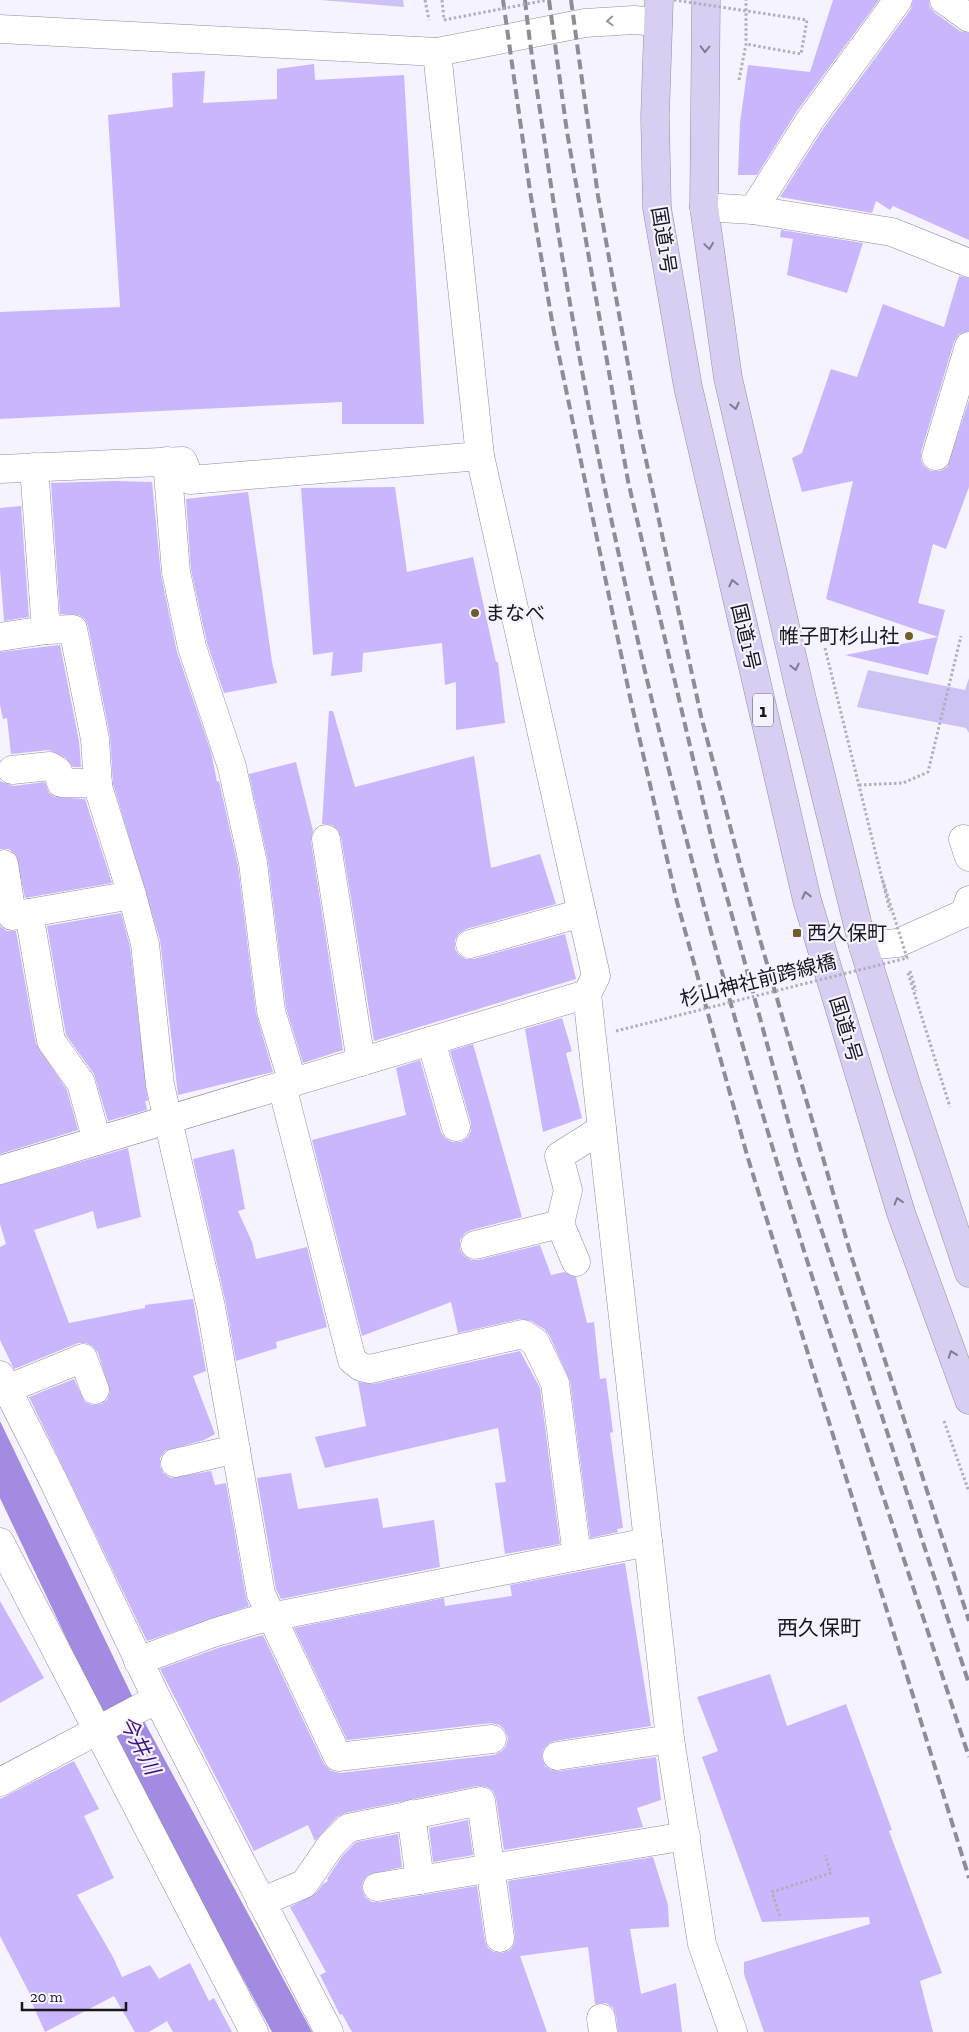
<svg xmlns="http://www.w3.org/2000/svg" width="969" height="2032" viewBox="0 0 969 2032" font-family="'Zilla Slab','Noto Sans JP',serif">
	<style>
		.green { fill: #cec2f5 }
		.water { fill: #a38be1 }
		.building { fill: #c9b6fd }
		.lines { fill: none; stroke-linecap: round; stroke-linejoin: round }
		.minor-casing { stroke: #908c9f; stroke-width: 29 }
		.highway-casing { stroke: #948ea8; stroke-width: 29 }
		.path { stroke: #b1afba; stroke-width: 3; stroke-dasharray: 2.5 2.5; stroke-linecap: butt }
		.minor { stroke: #fff; stroke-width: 28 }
		.highway { stroke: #d7cef2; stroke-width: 28 }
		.rail { stroke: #8e8c95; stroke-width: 4; stroke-dasharray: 10 5; stroke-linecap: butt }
		.path-bridge { stroke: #b1afba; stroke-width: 3; stroke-dasharray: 2.5 2.5; stroke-linecap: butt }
		.oneway { stroke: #98979a }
		.oneway2 { stroke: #827c93 }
		.poi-dot { fill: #705b2a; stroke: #f5f3ff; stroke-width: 2 }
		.labels { text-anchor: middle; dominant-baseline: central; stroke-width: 4.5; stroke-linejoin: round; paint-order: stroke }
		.shield { fill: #f5f3ff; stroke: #5b5962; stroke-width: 1 }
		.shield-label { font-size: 19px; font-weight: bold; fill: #19171e }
		.street-label { font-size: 20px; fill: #19171e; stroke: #f5f3ff }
		.poi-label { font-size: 20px; fill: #19171e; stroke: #f5f3ff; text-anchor: start }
		.neighbourhood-label { font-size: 21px; fill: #19171e; stroke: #f5f3ff }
		.water-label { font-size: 21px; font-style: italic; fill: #3f1379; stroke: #f5f3ff }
	</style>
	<rect width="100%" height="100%" fill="#f5f3ff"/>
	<g class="green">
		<path d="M320 0H403L404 7Z"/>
		<path d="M868 670 965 690 969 678V733L966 728 857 707Z"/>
	</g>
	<path class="water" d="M0 1421 146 1725 312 2032H272L123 1758 0 1498Z"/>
	<g class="building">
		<path d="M833 0H879L797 111 757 175H738L740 123 748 65 810 72Z"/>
		<path d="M913 0H929L930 7 935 13 960 31 969 33V240L893 206 890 210 876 201 872 213 780 197 823 129 911 9Z"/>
		<path d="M314 64 315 80 404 75 424 424H342V402L0 419V312L120 307 108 115 173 107 172 73 205 71 203 103 277 99V69Z"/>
		<path d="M781 230 863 243 847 293 787 275 793 239 780 237Z"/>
		<path d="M959 276 969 278V331L959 334 954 342 921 452V460L924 466 931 471H940L947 467 969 400V487L946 549 933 544 918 603 945 610 938 637 826 599 853 481 802 492 792 458 802 453 831 369 857 377 883 304 944 327Z"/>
		<path d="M114 481 152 482 161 575 177 652 211 752 217 782 219 781 238 866 256 1013 273 1072 178 1095 160 940 113 784 110 736 88 626 85 619 79 615 60 614 51 483Z"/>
		<path d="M395 487 407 572 473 557 496 662H498L505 723 456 730V682L445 685 442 643 363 653 362 672 331 676 333 652 313 655 301 488Z"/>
		<path d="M248 492 272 662 277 683 224 693 207 643 191 570 186 499Z"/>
		<path d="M21 506 29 617 4 621 0 569V508Z"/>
		<path d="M938 637 928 675 845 655Z"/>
		<path d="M60 645 79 741 81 767H73L66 758 49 750 11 754 7 718 3 719 0 705V652Z"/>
		<path d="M329 711H333L355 787 474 756 491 868 540 854 556 904 466 929 459 933 455 940V949L459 955 466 959H474L565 934 576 979 374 1041 341 837 338 830 332 825 322 824Z"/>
		<path d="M296 762 313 831 311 841 343 1050 303 1063 286 1008 268 861 249 774Z"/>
		<path d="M0 781 13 786 45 782 49 793 55 797 85 799 112 883 25 898 16 855 9 849H0Z"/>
		<path d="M121 913 130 947 148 1101H145L147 1110 108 1121 94 1074 66 1035 47 926Z"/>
		<path d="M0 926 7 931H16L36 1044 67 1090 78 1130 0 1154Z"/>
		<path d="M562 1018 572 1051 566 1053 582 1118 543 1132 525 1029Z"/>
		<path d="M473 1044 522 1217 471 1230 465 1233 460 1240V1249L464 1256 471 1260H478L540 1245 551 1275 564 1272 576 1277 587 1323 594 1322 600 1379 606 1378 613 1432 610 1433 623 1528 617 1529 618 1532 590 1538 570 1381 549 1335 544 1329 531 1321 520 1319 458 1333 451 1302 362 1336 312 1140 406 1115 396 1068 420 1060 441 1132 445 1138 452 1142H461L468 1137 471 1131V1123L450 1051Z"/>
		<path d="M128 1148 141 1217 97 1229 93 1211 34 1230 69 1323 145 1308V1305L193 1299 206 1371 193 1376 215 1434 204 1440 165 1451 160 1458V1466L164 1474 171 1478 211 1471 215 1485 226 1483 246 1597 249 1606 147 1641 29 1397 74 1379 85 1402 92 1405 101 1404 107 1400 110 1392 98 1353 92 1346 86 1343H78L14 1369 0 1340V1247L6 1244 0 1224V1185Z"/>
		<path d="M234 1149 245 1209 238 1211 252 1242 256 1259 307 1247 327 1327 276 1342 277 1348 236 1361 226 1304 193 1159Z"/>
		<path d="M520 1351 540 1388 560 1544 505 1554 495 1483 506 1482 498 1428 325 1468 315 1437 366 1426 358 1382 373 1384Z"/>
		<path d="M291 1473 298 1509 378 1498 383 1528 434 1520 440 1567 281 1599 276 1589 257 1478Z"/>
		<path d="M625 1563 651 1726 554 1741 548 1744 543 1750 542 1758 545 1766 551 1770 559 1771 656 1757 661 1800 637 1808 643 1827 504 1850 496 1798 493 1791 487 1787 478 1786 345 1813 337 1817 315 1841 308 1825 254 1851 160 1669 218 1648 263 1635 324 1764 331 1771 340 1773 494 1755 502 1751 506 1746 508 1738 504 1729 499 1725 491 1723 347 1740 294 1628 444 1598 445 1606 512 1596 510 1585Z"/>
		<path d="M0 1601 44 1678 0 1703Z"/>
		<path d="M770 1674 787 1726 846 1704 892 1830 889 1831 942 1973 920 1981 933 2032H764L744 1974V1962L870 1924 869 1917 762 1922 702 1757 718 1751 697 1697Z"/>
		<path d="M74 1761 99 1809 84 1816 114 1878 77 1895 113 1957 122 1977 150 1965 159 1979 190 1963 209 2001 214 1998 232 2032H173L167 2021 149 2032H135L114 1996 45 2032 31 2001 33 2000 0 1936V1799Z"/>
		<path d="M468 1820 473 1855 433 1862 429 1828Z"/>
		<path d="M398 1834 402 1867 368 1875 363 1881 362 1889 365 1897 372 1902H380L477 1886 485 1941 488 1948 494 1952 502 1953 510 1950 514 1944 515 1936 508 1881 653 1857 668 1905 669 1927 630 1929 641 1994 676 1983 682 2032H618L616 2016 613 2008 606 2003 595 2004 588 1947 520 1956 547 2032H352L342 2014 340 2015 320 1975 326 1972 290 1907 316 1893 323 1884 328 1881 327 1879 343 1855 356 1842Z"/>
	</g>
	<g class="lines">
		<defs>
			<g id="minor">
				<path d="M944 0 969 18"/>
				<path d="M0 29 437 52 585 23 634 20 658 22"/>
				<path d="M437 52 480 456 596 976 587 994 670 1739 702 1944 733 2032"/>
				<path d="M704 207 753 210 892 232 969 263"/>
				<path d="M753 210 810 120 898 0"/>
				<path d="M936 456 969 346"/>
				<path d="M167 461 176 572 192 647 232 767 253 863 271 1011 293 1083"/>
				<path d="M34 467 46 630"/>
				<path d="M0 469 183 461 190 480 480 456"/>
				<path d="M0 637 46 630 73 629 95 739 98 787 132 895 145 944 160 1085 211 1307 261 1594 338 1757 492 1739"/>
				<path d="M12 770 50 766 58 771 61 783H98"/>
				<path d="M326 839 361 1062"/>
				<path d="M963 839 969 857"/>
				<path d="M4 864 12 916 132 895"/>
				<path d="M29 913 51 1041 81 1083 97 1141"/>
				<path d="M470 944 582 913"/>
				<path d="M863 946 898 943 965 913 969 900"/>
				<path d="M431 1041 456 1127"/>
				<path d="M282 1086 352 1360 361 1367 370 1369 523 1334 535 1342 555 1383 577 1556"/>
				<path d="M0 1170 587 994"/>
				<path d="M560 1224 576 1262"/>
				<path d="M475 1245 560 1224 568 1190 559 1156 602 1129"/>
				<path d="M0 1375 53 1480 157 1699 329 2032"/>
				<path d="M7 1389 83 1358 95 1390"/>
				<path d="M175 1463 236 1449"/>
				<path d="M0 1542 254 2032"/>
				<path d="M138 1661 213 1633 256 1620 648 1542"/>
				<path d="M557 1756 670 1739"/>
				<path d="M0 1782 157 1699"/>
				<path d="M411 1814 420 1880"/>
				<path d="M377 1887 686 1836"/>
				<path d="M261 1902 304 1884 331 1845 348 1828 481 1801 500 1938"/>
				<path d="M601 2018 603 2032"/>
			</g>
			<g id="highway">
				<path d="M659 0 655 117 657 208 688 387 807 900 901 1213 969 1400"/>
				<path d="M706 0 704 207 728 378 801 695 863 946 907 1087 969 1273"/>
			</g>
		</defs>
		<use href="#minor" class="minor-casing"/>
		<use href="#highway" class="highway-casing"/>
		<g class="path">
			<path d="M425 0 429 20"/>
			<path d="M442 0 444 20"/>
			<path d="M739 80 746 44V0"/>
			<path d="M825 648 890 911"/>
			<path d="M859 785 903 783 928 772 961 636"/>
			<path d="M910 971 916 991"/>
			<path d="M908 973 950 1107"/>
			<path d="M944 1421 969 1492"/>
			<path d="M780 1916 772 1892 831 1873 825 1855"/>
		</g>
		<use href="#minor" class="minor"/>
		<use href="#highway" class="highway"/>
		<g class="rail">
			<path d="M503 0 530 191 553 327 630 697 676 898 747 1155 969 1878"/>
			<path d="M525 0C531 57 541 114 549 172 603 538 695 900 805 1254 858 1422 914 1589 969 1757"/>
			<path d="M549 0 567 132 628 481 716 857 799 1161 969 1684"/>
			<path d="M571 0 598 196 640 432 701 716 759 936 851 1255 969 1621"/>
		</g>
		<g class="path-bridge">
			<path d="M674 0 807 20 801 54 746 44"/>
			<path d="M444 20 547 0"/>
			<path d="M616 1031 907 958 883 881V882"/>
		</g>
	</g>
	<defs><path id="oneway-chevron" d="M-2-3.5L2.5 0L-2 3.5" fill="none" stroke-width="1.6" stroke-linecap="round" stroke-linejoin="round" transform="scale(1.25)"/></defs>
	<use class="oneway" href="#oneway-chevron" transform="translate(610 21) rotate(177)"/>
	<g class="oneway2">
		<use href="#oneway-chevron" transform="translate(705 49) rotate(91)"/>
		<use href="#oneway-chevron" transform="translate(709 246) rotate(82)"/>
		<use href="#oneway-chevron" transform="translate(735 406) rotate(77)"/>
		<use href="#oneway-chevron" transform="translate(733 583) rotate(-103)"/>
		<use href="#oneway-chevron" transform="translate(795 667) rotate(77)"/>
		<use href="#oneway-chevron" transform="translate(806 895) rotate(-104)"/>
		<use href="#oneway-chevron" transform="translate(898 1201) rotate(-107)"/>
		<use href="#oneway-chevron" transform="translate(952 1354) rotate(-110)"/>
	</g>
	<g class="poi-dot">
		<circle cx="475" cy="613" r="5"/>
		<circle cx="909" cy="636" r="5"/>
		<rect x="792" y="928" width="10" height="10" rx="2.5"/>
	</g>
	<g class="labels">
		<rect class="shield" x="753" y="693.5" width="20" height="33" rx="4"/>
		<g class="shield-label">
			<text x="763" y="710">1</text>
		</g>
		<g class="street-label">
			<text transform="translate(664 240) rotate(81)">国道1号</text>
			<text transform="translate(746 637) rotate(77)">国道1号</text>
			<text transform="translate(758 980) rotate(-14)">杉山神社前跨線橋</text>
			<text transform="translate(846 1029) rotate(73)">国道1号</text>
		</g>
		<g class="poi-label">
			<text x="485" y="613">まなべ</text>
			<text x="899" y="636" text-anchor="end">帷子町杉山社</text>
			<text x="807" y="933">西久保町</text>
		</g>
		<g class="neighbourhood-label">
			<text x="819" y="1627">西久保町</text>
		</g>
		<g class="water-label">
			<text transform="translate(140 1745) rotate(63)">今井川</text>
		</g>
	</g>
	<path d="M22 2002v8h104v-8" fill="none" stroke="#19171e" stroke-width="2.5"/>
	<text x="30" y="2002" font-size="15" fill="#19171e" stroke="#f5f3ff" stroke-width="4" paint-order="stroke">20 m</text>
</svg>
